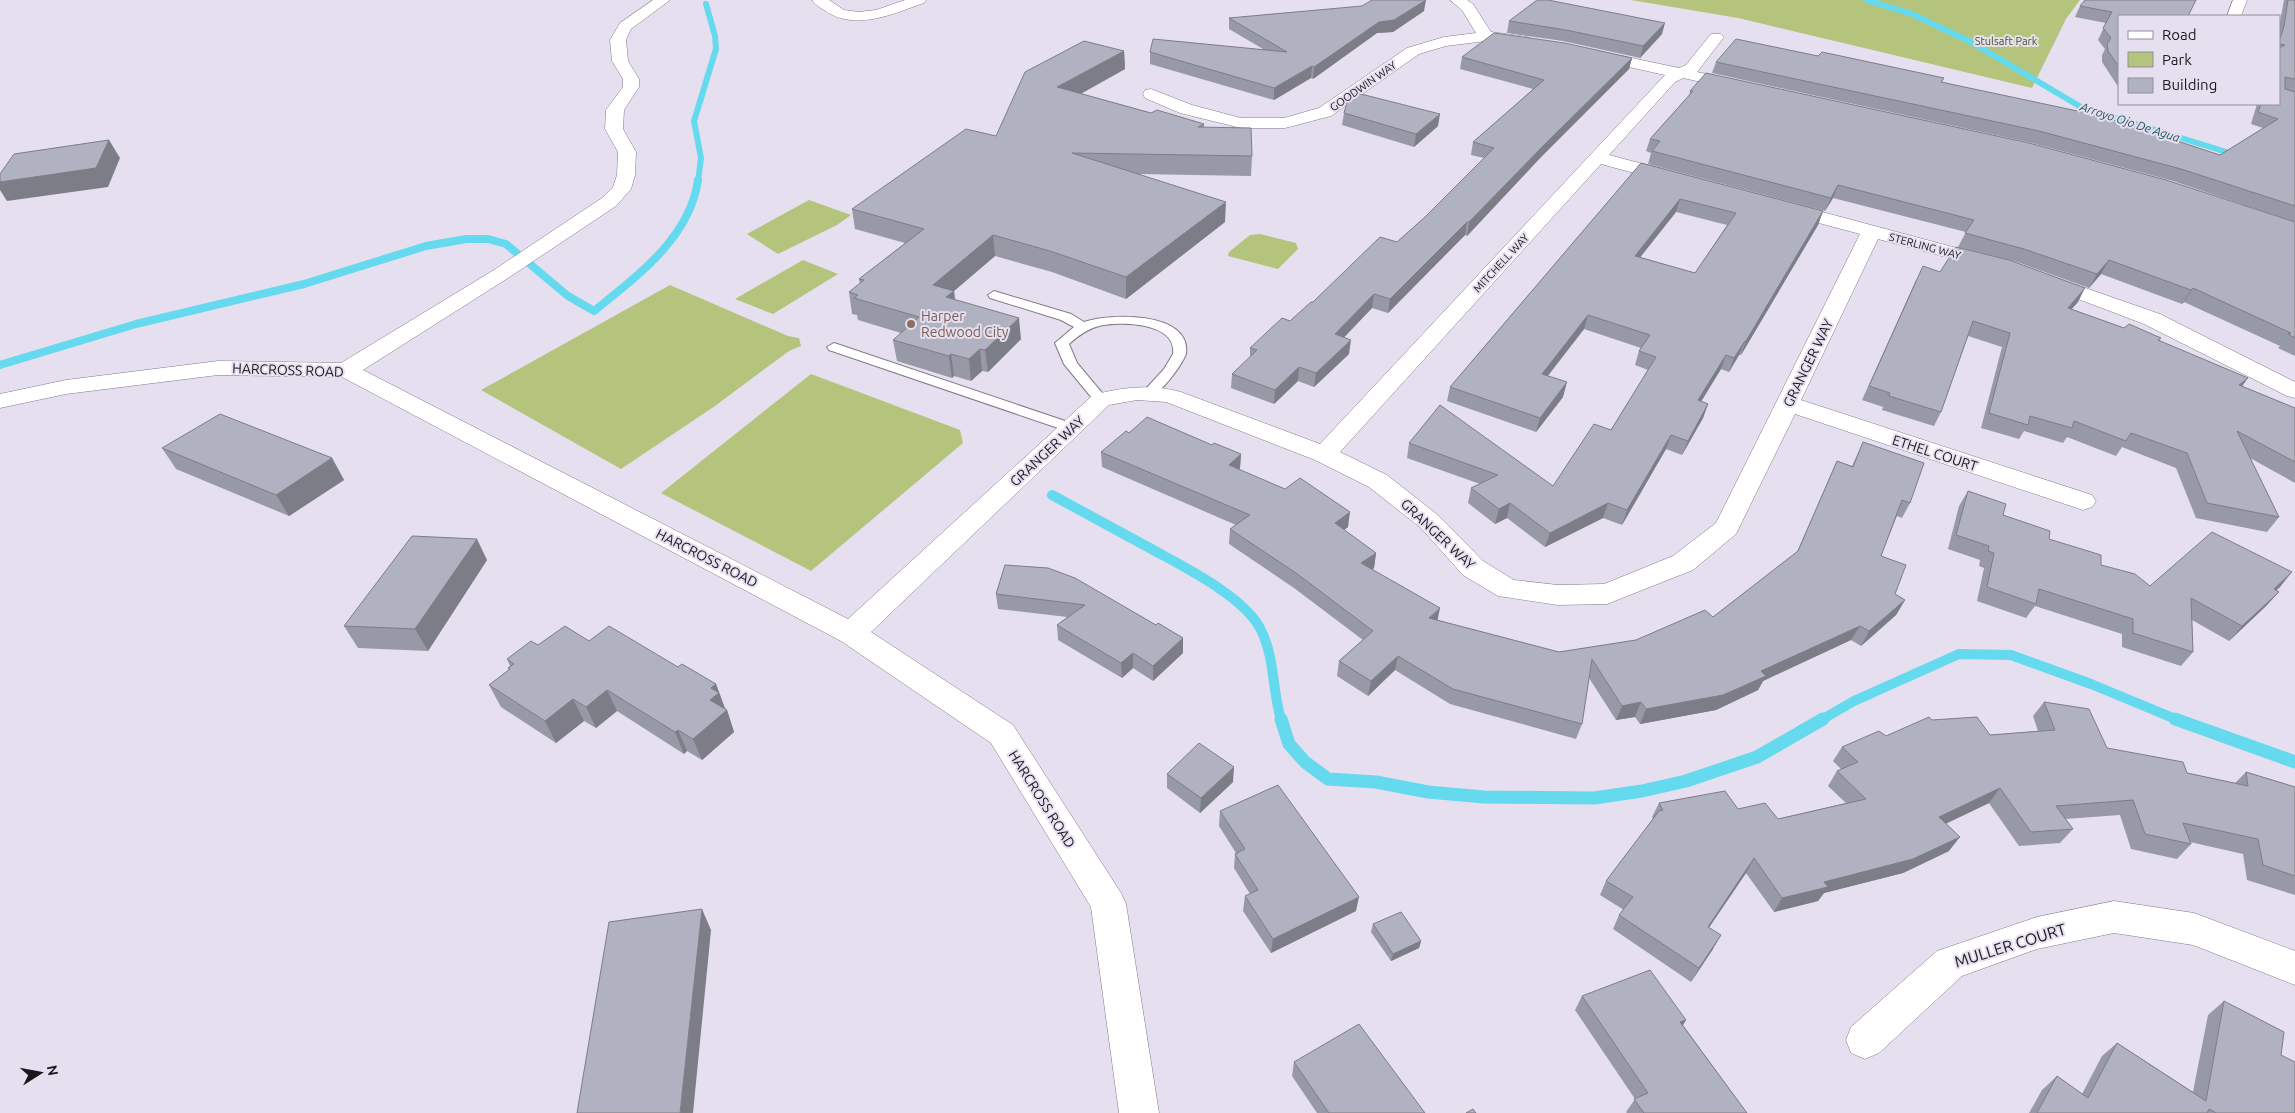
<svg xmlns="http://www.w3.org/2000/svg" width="2295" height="1113" viewBox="0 0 2295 1113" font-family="Ubuntu,sans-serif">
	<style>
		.green { fill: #b5c47d }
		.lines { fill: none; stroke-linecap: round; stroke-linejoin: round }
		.stream-far3 { stroke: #65d9ee; stroke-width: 6 }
		.stream-far2 { stroke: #65d9ee; stroke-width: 8 }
		.stream-far1 { stroke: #65d9ee; stroke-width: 10 }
		.stream { stroke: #65d9ee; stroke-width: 13 }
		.service-casing { stroke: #817a88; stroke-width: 2 }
		.minor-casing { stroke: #817a88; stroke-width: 1 }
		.service { fill: #fff; fill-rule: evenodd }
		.minor { fill: #fff; fill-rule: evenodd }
		.wall { fill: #9899a6; fill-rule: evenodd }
		.shaded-wall { fill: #7c7d87 }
		.building { fill: #b1b2c1; stroke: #7c7d87; fill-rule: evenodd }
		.education-dot { fill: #8d6e63; stroke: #e6dfef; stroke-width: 2 }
		.labels { text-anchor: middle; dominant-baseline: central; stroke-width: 4; stroke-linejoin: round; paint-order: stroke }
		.far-park-label { font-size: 11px; fill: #495318; stroke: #e6dfef }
		.far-street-label { font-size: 11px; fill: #1a171c; stroke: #e6dfef }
		.far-water-label { font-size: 12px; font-style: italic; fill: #21545c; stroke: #e6dfef }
		.education-label { font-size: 14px; fill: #785e54; stroke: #e6dfef; text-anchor: start }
		.street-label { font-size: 14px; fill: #1a171c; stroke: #e6dfef }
		.near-street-label { font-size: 16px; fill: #1a171c; stroke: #e6dfef }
	</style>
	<rect width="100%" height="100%" fill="#e6dfef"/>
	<g class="green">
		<path d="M1631 0H2080L2066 19 2032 88 1738 18Z"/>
		<path d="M809 200 851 215 837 225 778 254 747 234Z"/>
		<path d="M1260 234 1296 243 1298 249 1278 269 1228 256 1229 252 1250 235Z"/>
		<path d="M803 260 838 274 773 314 735 299Z"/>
		<path d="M670 285 788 336 799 338 801 346 789 351 715 406 621 469 481 390Z"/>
		<path d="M811 374 960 430 963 443 811 571 661 493Z"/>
	</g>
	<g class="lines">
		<g class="stream-far3">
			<path d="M1866 0 1912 14 1971 42 2081 107 2236 155"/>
			<path d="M698 182 701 158 694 121 716 49 715 36 706 4"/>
		</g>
		<path class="stream-far2" d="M0 365 136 324 304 284 426 246 466 239H488L506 244 568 296 594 311C636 277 690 238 698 180"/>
		<g class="stream-far1">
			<path d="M1052 495C1083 512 1115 529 1146 546 1180 565 1241 594 1260 628 1275 657 1272 689 1281 720"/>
			<path d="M1821 720 1854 701 1959 654 2011 655 2091 684 2178 720"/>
		</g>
		<g class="stream">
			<path d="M1281 719 1289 744 1305 762 1328 779 1376 782 1428 792 1484 797 1594 798 1642 791 1686 781 1757 757 1823 719"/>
			<path d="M2175 719 2295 762"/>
		</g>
		<defs>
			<g id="service">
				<path d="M994 291 1071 314 1084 322C1109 313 1192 311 1186 354 1181 366 1162 393 1150 396L1143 392 1164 369 1173 354C1177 322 1119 321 1099 326 1087 329 1078 336 1069 344L1077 363 1108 400 1101 404 1096 403 1064 364 1055 343 1074 327 1061 320 990 298 988 295Z"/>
				<path d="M834 343 1077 425 1079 428 1072 432 1067 431 829 350 827 347Z"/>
			</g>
			<g id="minor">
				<path d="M653 0H670L631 29 626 40 628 61 639 79V87L624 110 623 129 636 152 635 175 631 189 616 206 508 278 363 370 848 619 1093 395C1124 387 1150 384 1181 392L1320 444 1665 75 1588 58 1586 55 1588 52 1594 50 1679 68 1686 65 1711 34H1721L1724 37 1697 72 1744 82 1746 85 1744 88 1738 90 1683 78 1675 82 1609 155 1681 174 1683 178 1681 182 1674 184 1601 164 1340 452 1387 475 1439 516 1483 561 1514 580 1558 585 1604 584 1673 556 1716 523 1860 234 1778 212 1775 208 1778 204 1785 202 1994 258 1997 262 1994 266 1987 268 1878 239 1801 400 2092 495 2096 501 2092 507 2083 510 1795 414 1736 534 1693 570 1607 604 1558 605 1498 596 1463 575 1421 528 1369 487 1315 460 1166 402 1137 400 1109 405 871 632 1013 725 1121 893 1126 904 1159 1113H1119L1091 907 991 743 841 641 342 377 218 375 66 394 0 408V394L66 380 218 361 341 363 494 270 602 198 613 187 617 175 618 152 605 129 606 110 623 87V79L612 61 610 40 620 23Z"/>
				<path d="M812 0H829L844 10 859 12 876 10 905 0H926L924 3C892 14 855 32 824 10 819 7 815 4 812 0Z"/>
				<path d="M1450 0H1467L1473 4 1491 32 1527 37 1532 39 1535 42 1532 45 1527 47 1486 41 1446 46 1419 54 1331 116 1285 128H1241L1180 113 1145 98 1143 94 1145 90 1151 89 1192 105 1241 118H1284L1319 108 1407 48 1444 37 1476 33 1462 10Z"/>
				<path d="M2233 0H2247L2241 16H2227Z"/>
				<path d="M2048 275 2160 314 2295 382V398L2287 396 2144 324 2041 285 2037 281 2041 277Z"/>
				<path d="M2114 901 2194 913 2295 951V985L2193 945 2114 933 2037 949 1962 976 1879 1053 1865 1059 1851 1053 1846 1040 1851 1027 1937 951 2037 917Z"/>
			</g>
		</defs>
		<use href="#service" class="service-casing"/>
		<use href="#minor" class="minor-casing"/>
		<use href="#service" class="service"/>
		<use href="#minor" class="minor"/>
	</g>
	<g class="wall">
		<path d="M2196 0 2119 16V88L2102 62V55L2105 49 2098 40 2106 23 2075 17 2080 6Z"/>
		<path d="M2284 0H2295V222L2173 181 2032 143 1712 73 1716 62 1818 56 1944 78 1942 82 2220 155 2263 128 2251 124 2257 104H2279V27Z"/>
		<path d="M1424 11 1393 32 1377 33 1313 79 1311 78 1274 100 1150 64V52L1263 49 1229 29V18Z"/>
		<path d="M1509 21 1662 34 1640 58 1563 41 1507 33Z"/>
		<path d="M1124 51 1125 69 1081 94 1151 113 1204 124V127L1252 156 1251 176 1138 174 1225 222 1126 299 1052 272 995 256 954 291 955 299 1021 339 988 372 982 371 971 381 954 376 952 378 897 361 893 340 901 333 858 320 857 315 852 314 849 292 860 284 859 279 905 243 855 229 852 209 996 136Z"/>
		<path d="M1462 57 1632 58 1629 69 1541 157 1467 236 1465 235 1388 313 1372 308 1344 337 1349 354 1314 387 1298 381 1274 404 1231 388 1232 374 1250 358V348L1290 321 1313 302 1397 242 1425 217 1484 158 1471 155 1473 142 1533 89 1460 69Z"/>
		<path d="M1690 91 2295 222V356L2278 348 2280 346 2184 302 2182 304 2101 274 2089 288 2017 262 1958 247 1966 232 1833 198 1825 211 1648 164 1651 153 1646 151 1650 139 1689 96Z"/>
		<path d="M1344 113 1438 126 1414 147 1342 125Z"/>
		<path d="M1641 163 1823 211 1818 225 1741 355H1739L1729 372 1721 369 1701 401 1708 404 1703 418 1682 455 1666 449 1622 525 1603 518 1545 547 1507 518 1495 524 1468 503 1471 488 1480 484 1407 458 1409 443 1553 486 1611 430 1648 370 1635 365 1639 351 1641 348 1584 329 1548 376 1563 397 1536 432 1447 401 1450 387ZM1676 212 1727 225 1695 273 1640 257Z"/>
		<path d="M1940 272 2078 302 2071 309 2124 328 2161 338 2159 340 2242 386 2295 408V483L2250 458 2279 517 2267 532 2196 518 2176 468 2122 447 2116 456 2067 437 2063 443 2024 431 2019 439 1981 428 2002 347 1968 336 1941 412 1934 426 1882 410 1883 407 1862 400 1916 280Z"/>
		<path d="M1129 433 1212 445 1241 454 1240 468 1239 470 1348 527 1344 530 1376 553 1374 568 1372 569 1437 620 1559 652 1636 640 1713 617 1797 552 1837 461 1852 466 1863 442 1910 503 1902 518 1897 516 1881 556 1895 594 1905 600 1896 615 1861 646 1851 640 1763 681 1758 690 1716 710 1640 724 1635 717 1616 720 1589 678 1582 724 1576 739 1450 704 1395 670 1368 696 1337 676 1339 661 1363 640 1294 588 1229 544 1230 529 1236 525 1102 467 1101 452Z"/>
		<path d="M162 448 332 458 344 480 289 516 176 469Z"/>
		<path d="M1968 491 2003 515 2049 539 2101 565 2150 586 2280 587 2276 590 2279 592 2266 606 2229 641 2192 620 2193 652 2181 666 2122 647V634L2035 606 2026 618 1977 601 1984 568 1979 566 1980 560 1948 549 1959 506Z"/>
		<path d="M487 560 428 651 358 648 344 626Z"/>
		<path d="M1005 565 1156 625 1183 638V653L1153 681 1133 668 1122 678 1058 640 1057 625 1067 617 998 609 996 594Z"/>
		<path d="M589 641 678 667 716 684 725 709 727 710 734 732 702 760 687 751 684 754 617 711 596 728 584 721 556 743 501 707 489 685 509 670 508 668 510 666 507 659 538 645Z"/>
		<path d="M2044 702 2107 748 2187 773 2235 783 2246 772 2295 787V895L2247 880 2243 854 2190 842 2191 844 2177 859 2131 849 2120 815 2065 819 2073 829 2060 843 2019 846 1989 803 1946 823 1949 851 1903 873 1824 893 1818 901 1774 912 1746 873 1709 927 1713 949 1691 982 1613 929 1619 915 1624 910 1600 895 1606 881 1653 819 1652 817 1659 803 1738 809 1778 819 1846 803 1828 786 1837 771 1841 769 1833 761 1842 747 1886 736 1932 720 1990 735 2038 731 2033 716Z"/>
		<path d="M1167 774 1233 782 1200 813 1167 788Z"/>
		<path d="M1220 811 1356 911 1271 953 1243 911 1245 896 1250 894 1234 868 1235 854 1236 853 1219 826Z"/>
		<path d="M1373 924 1421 941 1419 948 1391 961 1371 932Z"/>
		<path d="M1582 996 1686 1020 1683 1025 1747 1113H1627L1626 1112 1635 1099 1575 1010Z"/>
		<path d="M2224 1001 2281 1055 2295 1113H2029L2042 1090 2057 1076 2082 1094 2102 1056 2117 1043 2193 1092 2208 1015Z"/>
		<path d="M1294 1062 1425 1113H1317L1292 1076Z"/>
	</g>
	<g class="shaded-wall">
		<path d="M1426 0 1424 11 1393 32 1377 33 1313 79 1314 67 1379 22Z"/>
		<path d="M1665 23 1662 34 1640 58 1643 46Z"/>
		<path d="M1124 51 1125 69 1058 106 1057 87Z"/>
		<path d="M1632 58 1629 69 1541 157 1467 236 1469 222 1544 145Z"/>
		<path d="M1312 66 1311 78 1274 100V88Z"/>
		<path d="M1440 114 1438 126 1414 147 1416 134Z"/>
		<path d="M109 140 120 158 108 187 7 201 0 190V182Z"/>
		<path d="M1838 185 1833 198 1825 211 1831 198Z"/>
		<path d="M1680 199 1676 212 1631 269 1635 256Z"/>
		<path d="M1226 202 1225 222 1126 299V277Z"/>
		<path d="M1823 211 1818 225 1741 355 1746 341Z"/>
		<path d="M1467 222 1465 235 1388 313 1390 299Z"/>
		<path d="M993 235 995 256 954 291 956 312 933 285Z"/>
		<path d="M2109 260 2101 274 2089 288 2097 274Z"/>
		<path d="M2085 288 2078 302 2060 322 2068 308Z"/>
		<path d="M2193 288 2184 302 2182 304 2191 290Z"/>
		<path d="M1374 294 1372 308 1334 348 1335 334Z"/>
		<path d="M1588 315 1584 329 1538 388 1542 374Z"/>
		<path d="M1019 318 1021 339 988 372 985 350Z"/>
		<path d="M1351 340 1349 354 1314 387 1316 373Z"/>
		<path d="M1745 341 1739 355 1729 372 1734 358Z"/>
		<path d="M980 349 982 371 971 381 969 359Z"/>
		<path d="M951 354 954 376 952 378 949 356Z"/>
		<path d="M1726 355 1721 369 1693 415 1698 400Z"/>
		<path d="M1299 367 1298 381 1274 404 1275 390Z"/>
		<path d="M2248 378 2238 392 2239 385Z"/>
		<path d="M1567 382 1563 397 1536 432 1540 418Z"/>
		<path d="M1708 404 1703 418 1682 455 1688 441Z"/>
		<path d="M1671 435 1666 449 1622 525 1627 510Z"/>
		<path d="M1241 454 1240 468 1229 480V465Z"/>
		<path d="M332 458 344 480 289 516 276 495Z"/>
		<path d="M1510 503 1507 518 1495 524 1499 509Z"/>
		<path d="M1608 503 1603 518 1545 547 1550 533Z"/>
		<path d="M1350 512 1348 527 1333 538 1335 523Z"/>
		<path d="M477 539 487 560 428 651 415 629Z"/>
		<path d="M1376 553 1374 568 1358 578 1361 563Z"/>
		<path d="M2292 572 2280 587 2261 604 2274 589Z"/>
		<path d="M2279 592 2266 606 2229 641 2242 626Z"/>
		<path d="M1905 600 1896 615 1861 646 1869 631Z"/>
		<path d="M1440 608 1437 623 1429 618Z"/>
		<path d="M1860 626 1851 640 1763 681 1758 690 1716 710 1640 724 1646 709 1761 671Z"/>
		<path d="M1183 638V653L1153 681V666Z"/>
		<path d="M1133 653V668L1122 678 1121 663Z"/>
		<path d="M1398 656 1395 670 1368 696 1371 681Z"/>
		<path d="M716 684 726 711 727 710 734 732 702 760 693 739 710 700 711 688Z"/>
		<path d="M607 690 617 711 596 728 586 707Z"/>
		<path d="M573 699 584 721 556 743 545 721Z"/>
		<path d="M1641 702 1635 717 1616 720 1622 706Z"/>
		<path d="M678 730 687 751 684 754 675 732Z"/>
		<path d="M1234 767 1233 782 1200 813 1201 798Z"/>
		<path d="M2000 788 1989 803 1929 832 1939 817Z"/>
		<path d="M1960 837 1949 851 1903 873 1824 893 1818 901 1774 912 1782 898 1824 882Z"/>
		<path d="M1754 858 1746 873 1700 941 1708 927Z"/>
		<path d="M1359 897 1356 911 1271 953 1273 939Z"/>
		<path d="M702 909 711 930 693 1113H680Z"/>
		<path d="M1721 935 1713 949 1691 982 1699 968Z"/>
		<path d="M1421 941 1419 948 1391 961 1393 954Z"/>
		<path d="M1686 1020 1678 1033 1680 1022Z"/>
	</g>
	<g class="building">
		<path d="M1372 0H1426L1394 20 1379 22 1314 67 1312 66 1274 88 1150 52 1153 39 1287 52 1229 18 1362 6Z"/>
		<path d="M1537 0H1548L1665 23 1643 46 1566 30 1509 21Z"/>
		<path d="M2085 0H2196L2188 16H2119V67L2108 51 2107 44 2111 38 2103 28 2112 12 2080 6Z"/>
		<path d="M2288 0H2295V79L2285 77V89L2295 92V206L2181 169 2039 131 1716 62 1736 39 1818 56 1822 52 1944 78 1941 82 2101 116 2220 155 2278 119 2258 112 2261 104H2279V48L2285 45 2279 44V42L2284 26Z"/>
		<path d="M1494 33 1565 43 1632 58 1544 145 1469 222H1467L1390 299 1374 294 1335 334 1351 340 1316 373 1299 367 1275 390 1232 374 1257 350 1250 348 1282 318 1290 321 1311 302H1313L1380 237 1397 242 1425 217 1494 148 1473 142 1544 80 1462 57Z"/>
		<path d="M1084 41 1124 51 1057 87 1151 113 1157 110 1204 124 1198 127 1251 128 1252 156 1072 153 1226 202 1126 277 1050 251 993 235 933 285 954 291 946 297 1019 318 985 350 980 349 969 359 951 354 949 356 893 340 919 317 854 298 858 295 849 292 864 280 859 279 924 229 852 209 966 129 996 136 1025 72Z"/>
		<path d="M1706 73 2029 143 2166 180 2295 222V338L2288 334 2291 333 2193 288 2191 290 2109 260 2097 274 2024 249 1965 233 1974 220 1838 185 1831 198 1652 151 1660 141 1650 139 1693 91H1690Z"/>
		<path d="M1353 92 1440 114 1416 134 1344 113 1349 94Z"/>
		<path d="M109 140 96 168 0 182V174L14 154Z"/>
		<path d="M1641 163 1823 211 1746 341H1745L1734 358 1726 355 1698 400 1708 404 1688 441 1671 435 1627 510 1608 503 1550 533 1510 503 1499 509 1471 488 1498 475 1409 443 1440 405 1553 486 1594 424 1611 430 1656 357 1639 351 1650 335 1588 315 1542 374 1567 382 1540 418 1450 387ZM1680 199 1736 213 1695 273 1635 256Z"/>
		<path d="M1956 247 2009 260 2085 288 2068 308 2124 328 2129 324 2161 338 2158 340 2248 378 2239 385 2295 408V462L2237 431 2279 517 2207 503 2187 453 2131 433 2126 441 2074 421 2072 428 2030 416 2028 425 1989 413 2010 333 1973 321 1941 412 1889 396 1890 393 1869 386 1923 266 1940 272Z"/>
		<path d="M220 414 332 458 276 495 162 448Z"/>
		<path d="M1147 417 1212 445 1214 443 1241 454 1229 465 1285 489 1300 478 1350 512 1335 523 1376 553 1361 563 1440 608 1429 618 1559 652 1636 640 1705 610 1713 617 1798 551 1837 461 1853 467 1863 442 1924 463 1910 503 1902 500 1881 556 1906 565 1895 594 1905 600 1869 631 1860 626 1761 671 1766 676 1723 695 1646 709 1641 702 1622 706 1592 659 1582 724 1453 689 1398 656 1371 681 1339 661 1373 631 1296 573 1230 529 1250 515 1101 452 1126 431 1129 433Z"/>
		<path d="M1968 491 2006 504 2003 515 2050 531 2049 539 2101 555V565L2135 574 2150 586 2212 532 2292 572 2274 589 2279 592 2242 626 2191 598 2193 652 2133 633V619L2039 589 2036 604 1987 587 1994 553 1988 551 1989 546 1956 535Z"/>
		<path d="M412 536 477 539 415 629 344 626Z"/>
		<path d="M1005 565 1048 568 1075 578 1156 625 1158 623 1183 638 1153 666 1133 653 1121 663 1057 625 1085 605 996 594Z"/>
		<path d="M565 626 589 641 609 626 678 667 682 664 716 684 711 688 719 693 710 700 727 710 693 739 678 730 675 732 607 690 586 707 573 699 545 721 489 685 510 669 508 668 514 664 507 659 531 641 538 645Z"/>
		<path d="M2044 702 2089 709 2107 748 2183 762 2187 773 2248 786 2246 772 2295 787V876L2263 865 2258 839 2183 823 2191 844 2145 834 2133 800 2056 806 2073 829 2031 832 2000 788 1939 817 1960 837 1913 859 1824 882 1828 887 1782 898 1754 858 1708 927 1721 935 1699 968 1619 915 1633 897 1606 881 1659 811 1663 810 1659 803 1725 791 1738 809 1765 803 1778 819 1866 799 1837 771 1858 762 1842 747 1879 731 1886 736 1929 717 1932 720 1977 717 1990 735 2055 730Z"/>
		<path d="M1199 743 1234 767 1201 798 1167 774Z"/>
		<path d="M1278 785 1359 897 1273 939 1245 896 1258 890 1235 854 1245 849 1220 811Z"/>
		<path d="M702 909 680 1113H577L609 922Z"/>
		<path d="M1401 912 1421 941 1393 954 1373 924Z"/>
		<path d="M1650 970 1686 1020 1680 1022 1747 1113H1644L1634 1099 1648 1093 1582 996Z"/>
		<path d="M2224 1001 2284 1032 2281 1055 2295 1062V1113H2216L2209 1109 2207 1113H2037L2057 1076 2088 1098 2117 1043 2206 1101Z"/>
		<path d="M1359 1024 1425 1113H1329L1294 1062Z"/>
		<path d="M1473 1109 1476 1113H1466Z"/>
	</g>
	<circle class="education-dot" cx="911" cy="324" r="5"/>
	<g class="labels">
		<g class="far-park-label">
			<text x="2006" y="41">Stulsaft Park</text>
		</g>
		<g class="far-street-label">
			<text transform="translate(1363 86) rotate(-35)">GOODWIN WAY</text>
			<text transform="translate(1925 246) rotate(15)">STERLING WAY</text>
			<text transform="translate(1501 263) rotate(-47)">MITCHELL WAY</text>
		</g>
		<g class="far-water-label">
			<text transform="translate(2130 122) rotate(18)">Arroyo Ojo De Agua</text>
		</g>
		<g class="education-label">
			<text x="921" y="316">Harper<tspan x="921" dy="16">Redwood City</tspan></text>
		</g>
		<g class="street-label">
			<text transform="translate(1808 363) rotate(-64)">GRANGER WAY</text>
			<text transform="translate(288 370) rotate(2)">HARCROSS ROAD</text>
			<text transform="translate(1047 451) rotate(-43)">GRANGER WAY</text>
			<text transform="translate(1935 453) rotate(18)">ETHEL COURT</text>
			<text transform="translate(1438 534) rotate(43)">GRANGER WAY</text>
			<text transform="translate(707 558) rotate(27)">HARCROSS ROAD</text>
			<text transform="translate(1042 799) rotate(58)">HARCROSS ROAD</text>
		</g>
		<g class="near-street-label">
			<text transform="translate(2010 945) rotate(-17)">MULLER COURT</text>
		</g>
	</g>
	<rect x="2118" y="15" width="162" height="90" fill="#e6dfef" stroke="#948f9b"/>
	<rect x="2128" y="31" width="25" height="8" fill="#ffffff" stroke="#948f9b"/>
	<text x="2162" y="40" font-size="15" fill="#1a171c">Road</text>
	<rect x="2128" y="52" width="25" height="15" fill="#b5c47d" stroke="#948f9b"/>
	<text x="2162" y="65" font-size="15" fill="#1a171c">Park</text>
	<rect x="2128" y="78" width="25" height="15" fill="#b1b2c1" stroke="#948f9b"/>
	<text x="2162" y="90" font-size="15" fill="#1a171c">Building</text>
	<g transform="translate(40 1073) rotate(79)" stroke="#e6dfef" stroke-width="4" paint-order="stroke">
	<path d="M0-4L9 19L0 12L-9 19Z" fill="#1a171c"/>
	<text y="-8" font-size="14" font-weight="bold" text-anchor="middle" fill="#1a171c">N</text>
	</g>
</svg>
